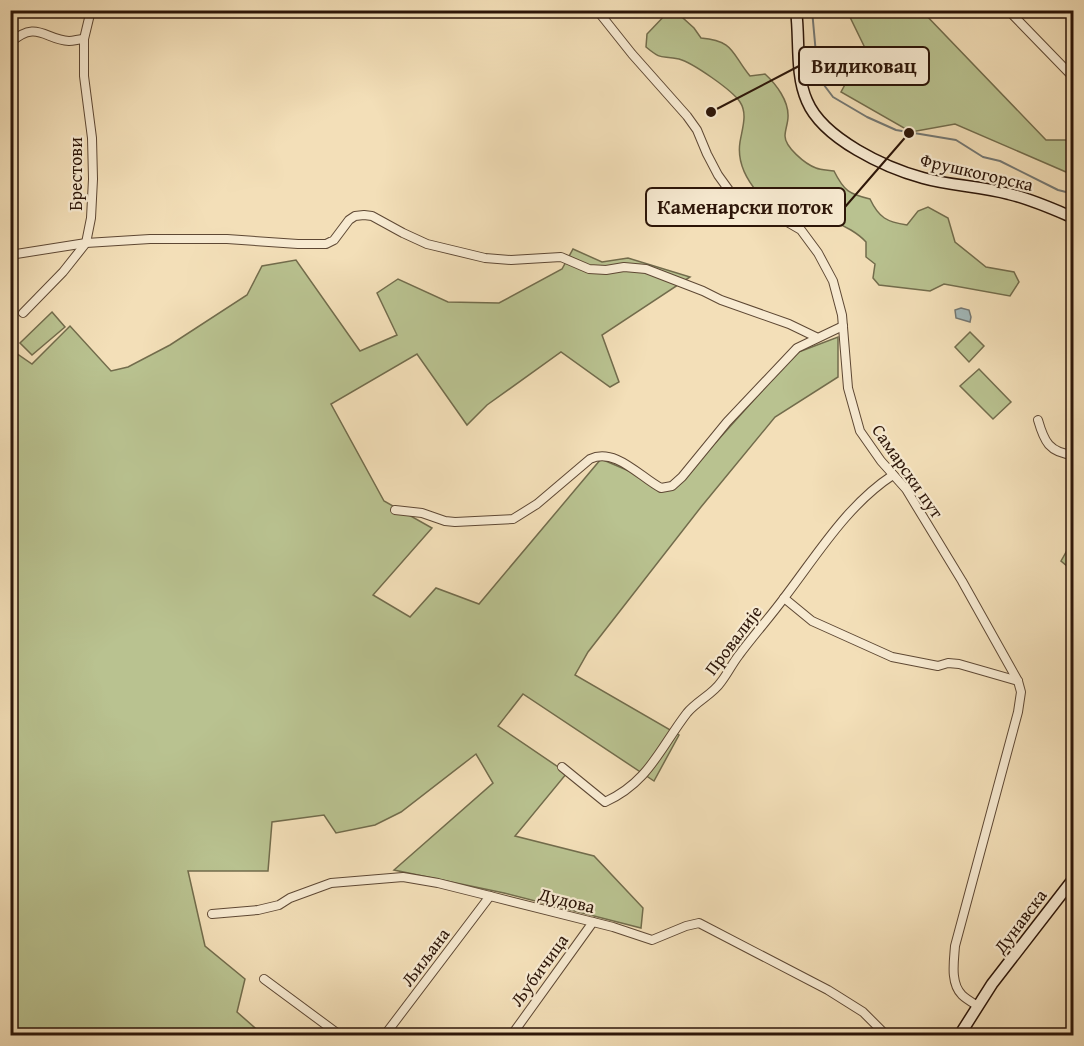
<svg xmlns="http://www.w3.org/2000/svg" width="1084" height="1046" viewBox="0 0 1084 1046" font-family="'Gentium Book Plus',serif">
	<style>
		.green { fill: #b9c290; stroke: #726c4c; stroke-width: 1.5 }
		.water { fill: #a2b9bb; stroke: #737773; stroke-width: 1.5 }
		.lines { fill: none; stroke-linecap: round; stroke-linejoin: round }
		.stream { stroke: #737773; stroke-width: 2 }
		.street-casing { stroke: #5e4834; stroke-width: 10 }
		.secondary-casing { stroke: #2c1508; stroke-width: 13 }
		.street { stroke: #f7ead1; stroke-width: 8 }
		.secondary { stroke: #f7ead1; stroke-width: 10 }
		.labels { text-anchor: middle; dominant-baseline: central; stroke-width: 4.5; stroke-linejoin: round; paint-order: stroke }
		.street-label { font-size: 18px; fill: #2c1508; stroke: #f7ead1 }
		.leader { fill: none; stroke: #2c1508; stroke-width: 2 }
		.callout-dot { fill: #2c1508; stroke: #f7ead1; stroke-width: 2 }
		.callout { fill: #f7ead1; stroke: #2c1508; stroke-width: 2 }
		.callout-label { font-size: 20px; text-anchor: middle; font-weight: bold; fill: #2c1508 }
	</style>
	<rect width="100%" height="100%" fill="#f3dfb8"/>
	<filter id="stains"><feTurbulence type="fractalNoise" baseFrequency=".00333" numOctaves="4"/><feColorMatrix values="0 0 0 0 .2 0 0 0 0 .09 0 0 0 0 .02 0 0 0 .5 -.17"/></filter>
	<radialGradient id="worn" r=".72"><stop offset=".6" stop-color="#630" stop-opacity="0"/><stop offset="1" stop-color="#630" stop-opacity=".3"/></radialGradient>
	<g class="green">
		<path d="M667 11H686L683 18 694 28 701 38C735 41 731 53 750 76L765 74C776 84 789 101 788 117 788 123 785 130 785 136 785 147 805 164 816 168 821 170 829 170 834 171 844 191 849 194 870 199 879 218 887 222 907 225L918 211 928 207 948 218 955 242 986 267 1014 272 1019 282 1010 296 944 284 930 291 879 285 873 278 875 264 866 257V242C852 226 809 207 789 220L756 198 758 193C746 179 737 161 740 142 742 129 748 114 740 102 732 90 693 63 679 59 660 55 663 61 646 47L647 34 668 12Z"/>
		<path d="M847 11H922L1046 140H1073V175L955 124 911 132 841 92 865 48Z"/>
		<path d="M573 249 602 262 628 258 690 277 602 335 619 382 610 387 561 352 487 405 467 425 417 354 331 404 384 501 432 528 373 595 410 617 436 588 479 604 601 459 664 486 692 469 796 353 838 337V377L775 417 701 507 588 652 575 675 679 735 654 781 523 694 498 726 567 773 515 836 594 856 643 908 641 928 504 893 394 870 493 783 476 754 401 812 375 825 336 833 324 815 272 822 268 871H188L205 946 245 979 237 1012 263 1035H11L10 349 32 364 70 326 111 371 128 367 170 345 247 295 262 266 296 260 360 351 397 335 377 293 398 279 448 302 499 303 562 269Z"/>
		<path d="M52 312 65 327 32 355 20 343Z"/>
		<path d="M970 332 984 346 969 362 955 347Z"/>
		<path d="M979 369 1011 402 993 419 960 386Z"/>
		<path d="M1073 540 1074 571H1073L1061 561Z"/>
	</g>
	<path class="water" d="M961 308 969 310 971 317 970 322 956 318 955 310Z"/>
	<g class="lines">
		<path class="stream" d="M812 10 817 65 824 85 833 97 867 117 896 130 956 140 983 157 1000 161 1058 190 1074 194"/>
		<defs>
			<g id="street">
				<path d="M597 10 632 54 687 116 697 130 707 154 718 175 731 193 753 202 801 230 818 253 833 281 842 315 848 388 860 431 881 461 906 489 962 581 1018 681 1021 692 1018 712 955 946C954 961 950 983 962 995 966 999 973 1003 978 1006"/>
				<path d="M1008 10 1074 78"/>
				<path d="M10 43C37 19 45 40 69 41 74 41 79 39 84 39"/>
				<path d="M10 255 86 243 150 239H227L298 244H326L334 240 349 220 355 216 364 215 372 216 403 233 427 244 485 258 511 260 561 257 589 269 606 270 624 267 646 269 703 291 721 300 789 324 816 337"/>
				<path d="M23 313 63 272 86 243 91 218 93 179 92 138 84 76V39L91 10"/>
				<path d="M1038 420C1044 441 1049 453 1074 455"/>
				<path d="M395 510 422 513 445 521 455 522 513 519 537 504 590 459C615 447 640 477 661 488L672 486 682 477 727 422 797 348 843 326"/>
				<path d="M784 598 812 621 892 657 938 666 948 663 959 664 1018 681"/>
				<path d="M562 767 605 802C649 782 660 748 687 713 697 701 713 694 721 682 728 673 732 664 739 655 753 636 770 617 784 598 817 555 847 505 893 475"/>
				<path d="M212 914 258 910 279 905 290 898 331 883 403 877 438 883 490 896 613 927 652 940 686 926 699 923 828 990 863 1012 887 1036"/>
				<path d="M264 979 341 1036"/>
				<path d="M192 1033 193 1036"/>
				<path d="M384 1036 490 896"/>
				<path d="M511 1036 593 922"/>
			</g>
			<g id="secondary">
				<path d="M796 10C800 40 795 74 807 101 823 139 886 168 923 178 951 186 981 186 1009 194 1031 199 1053 209 1074 218"/>
				<path d="M959 1036 992 984 1074 878"/>
			</g>
		</defs>
		<use href="#street" class="street-casing"/>
		<use href="#secondary" class="secondary-casing"/>
		<use href="#street" class="street"/>
		<use href="#secondary" class="secondary"/>
	</g>
	<g class="labels">
		<g class="street-label">
			<text transform="translate(977 172) rotate(13)">Фрушкогорска</text>
			<text transform="translate(75 174) rotate(-90)">Брестови</text>
			<text transform="translate(908 471) rotate(55)">Самарски пут</text>
			<text transform="translate(733 640) rotate(-53)">Провалије</text>
			<text transform="translate(567 900) rotate(14)">Дудова</text>
			<text transform="translate(1020 921) rotate(-53)">Дунавска</text>
			<text transform="translate(425 957) rotate(-53)">Љиљана</text>
			<text transform="translate(539 970) rotate(-54)">Љубичица</text>
		</g>
	</g>
	<path class="leader" d="M711 112L799 66M909 133L845 207"/>
	<g class="callout-dot">
		<circle cx="711" cy="112" r="6"/>
		<circle cx="909" cy="133" r="6"/>
	</g>
	<g class="callout">
		<rect x="799" y="47" width="130" height="38" rx="6"/>
		<rect x="646" y="188" width="199" height="38" rx="6"/>
	</g>
	<g class="callout-label">
		<text x="864" y="73">Видиковац</text>
		<text x="745" y="214">Каменарски поток</text>
	</g>
	<rect width="1084" height="1046" fill="none" stroke="#f3dfb8" stroke-width="36"/>
	<rect x="12" y="12" width="1060" height="1022" fill="none" stroke="#2c1508" stroke-width="3"/>
	<rect x="18" y="18" width="1048" height="1010" fill="none" stroke="#2c1508" stroke-width="1.5"/>
	<rect width="100%" height="100%" filter="url(#stains)"/>
	<rect width="100%" height="100%" fill="url(#worn)"/>
</svg>
